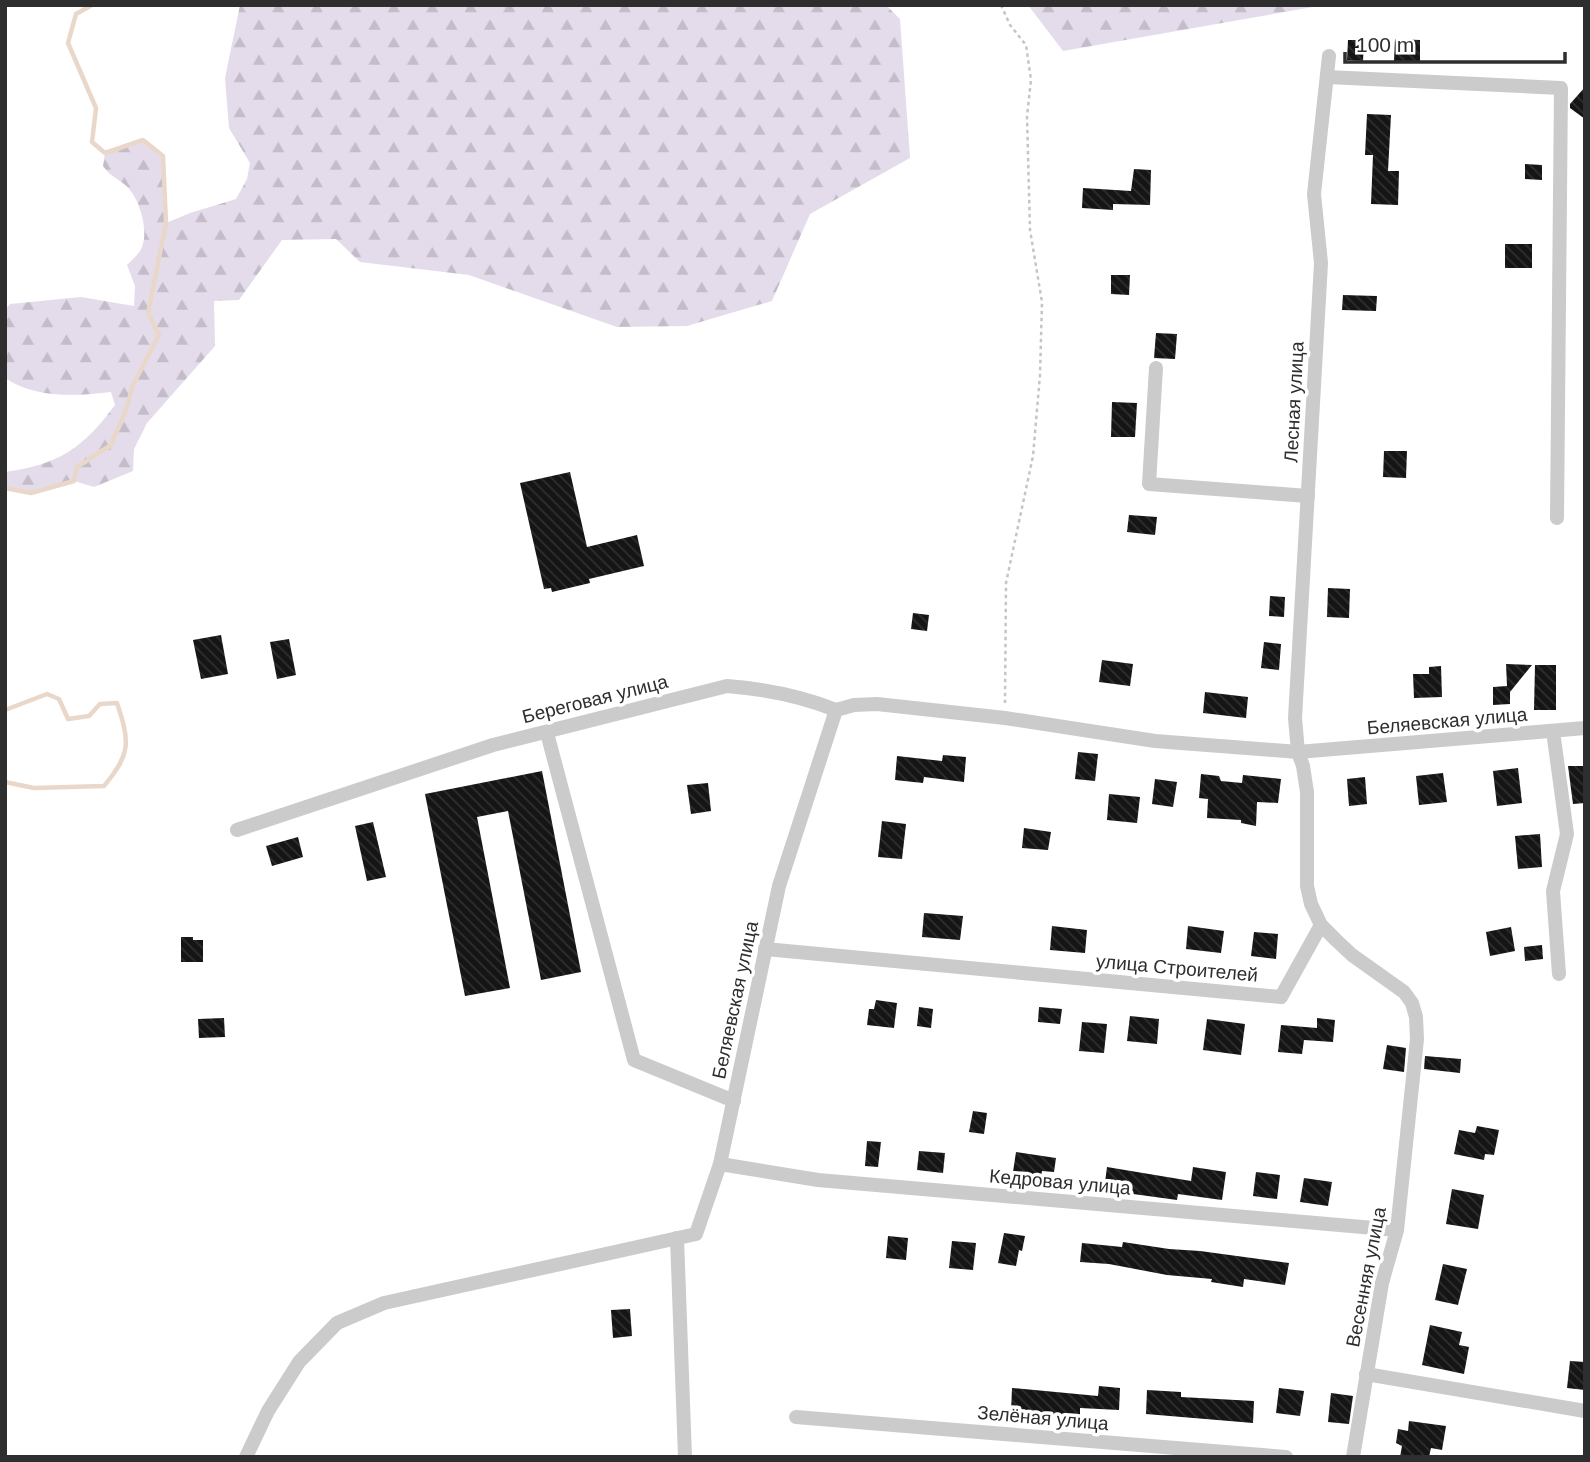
<svg xmlns="http://www.w3.org/2000/svg" width="1590" height="1462" viewBox="0 0 1590 1462" font-family="Helvetica,sans-serif">
	<style>
		.forest { fill: url(#forest-firs) }
		.lines { fill: none; stroke-linecap: round; stroke-linejoin: round }
		.stream { stroke: #e9d8ca; stroke-width: 4.5 }
		.building { fill: url(#building-back-hatch) }
		.path { stroke: #c5c5c5; stroke-width: 2.5; stroke-dasharray: 3.5 3.5; stroke-linecap: butt }
		.minor { stroke: #cbcbcb; stroke-width: 14 }
		.labels { text-anchor: middle; dominant-baseline: central; stroke-width: 7; stroke-linejoin: round; paint-order: stroke }
		.street-label { font-size: 19px; fill: #2e2e2e; stroke: #fff }
	</style>
	<defs>
		<pattern id="forest-firs" width="22" height="20" patternUnits="userSpaceOnUse" patternTransform="scale(1.75)"><rect width="22" height="20" fill="#e4dcea"/><path d="M5 1l3.5 6h-7zM16 11l3.5 6h-7z" fill="#c4bdc9"/></pattern>
		<pattern id="building-back-hatch" width="6" height="6" patternUnits="userSpaceOnUse" patternTransform="scale(1.75)"><rect width="6" height="6" fill="#151515"/><path d="M-1 5l2 2M0 0l6 6M5-1l2 2" fill="none" stroke="#2f2f2f"/></pattern>
	</defs>
	<rect width="100%" height="100%" fill="#fff"/>
	<g class="forest">
		<path d="M240 5H886L900 19 910 158 810 214 772 301 687 326 617 327 469 275 360 262 336 239 282 240 239 300 214 301 215 346 147 423 134 449 133 471 94 487 74 481 31 493 5 488V472C59 465 84 447 115 405L111 392C76 396 36 399 5 378V310L10 304 81 297 134 306 135 286 127 265C132 260 140 253 142 247 149 230 139 195 124 184 115 177 109 175 103 166L105 153 143 140 163 156 166 223 190 213 236 199 247 179 250 163 229 128 225 78Z"/>
		<path d="M1028 5H1324L1063 51Z"/>
	</g>
	<g class="lines">
		<g class="stream">
			<path d="M5 488 31 493 74 481 77 467 111 445 127 407 133 385 159 335 148 313 166 223 163 156 143 140 105 153 92 142 96 108 68 43 76 14 92 5"/>
			<path d="M5 710 47 694 59 699 68 719 89 716 100 704 117 703C130 742 131 754 104 786L34 788 5 782"/>
		</g>
	</g>
	<g class="building">
		<path d="M1395 39 1420 40V62L1394 61Z"/>
		<path d="M1348 40H1364L1363 61 1347 60Z"/>
		<path d="M1585 87V119L1570 108V104Z"/>
		<path d="M1367 114 1391 115 1388 171H1399L1398 205 1371 204 1373 155H1365Z"/>
		<path d="M1525 164 1542 165V180L1525 179Z"/>
		<path d="M1134 169 1151 170 1150 205 1113 204V210L1082 208 1083 188 1131 191Z"/>
		<rect x="1505" y="244" width="27" height="24"/>
		<path d="M1111 275H1130L1129 295 1111 294Z"/>
		<path d="M1343 295 1377 296 1376 311 1342 310Z"/>
		<path d="M1156 333 1177 334 1175 359 1154 358Z"/>
		<path d="M1112 402 1137 403 1135 437H1111Z"/>
		<path d="M1384 451H1407L1406 478 1383 477Z"/>
		<path d="M570 472 587 547 637 535 644 566 589 579 590 583 552 592 551 588 544 589 520 483Z"/>
		<path d="M1129 515 1157 517 1155 535 1127 532Z"/>
		<path d="M1328 588 1350 589 1349 618 1327 617Z"/>
		<path d="M1270 596 1285 597 1284 617 1269 616Z"/>
		<path d="M913 613 929 615 927 631 911 629Z"/>
		<path d="M221 635 228 674 201 679 193 640Z"/>
		<path d="M289 639 296 675 277 679 270 642Z"/>
		<path d="M1264 642 1281 644 1279 670 1261 668Z"/>
		<path d="M1102 660 1133 664 1130 686 1099 682Z"/>
		<path d="M1506 664 1532 665 1510 692V704L1493 705V687L1507 686Z"/>
		<path d="M1535 665H1556V710H1534Z"/>
		<path d="M1441 666 1442 697 1414 698 1413 674H1429V667Z"/>
		<path d="M1205 692 1248 697 1246 718 1203 713Z"/>
		<path d="M1078 752 1098 754 1095 781 1075 779Z"/>
		<path d="M943 755 966 757 964 782 924 777 923 783 895 780 897 756 942 761Z"/>
		<path d="M1568 766H1585V803L1573 804Z"/>
		<path d="M1518 768 1522 803 1497 806 1493 771Z"/>
		<path d="M542 771 581 972 541 980 508 811 477 817 510 988 465 996 425 794Z"/>
		<path d="M1443 773 1447 802 1419 805 1416 776Z"/>
		<path d="M1201 774 1219 776 1221 781 1242 783 1243 775 1281 779 1278 803 1257 802 1256 826 1241 823V820L1207 818 1208 799 1199 798Z"/>
		<path d="M1365 777 1367 804 1349 806 1347 779Z"/>
		<path d="M1155 779 1177 782 1173 807 1152 804Z"/>
		<path d="M708 783 711 811 691 814 687 785Z"/>
		<path d="M1109 794 1140 797 1137 823 1107 820Z"/>
		<path d="M882 821 906 824 902 859 878 857Z"/>
		<path d="M373 822 386 877 367 881 355 826Z"/>
		<path d="M1024 828 1051 832 1048 850 1022 848Z"/>
		<path d="M1540 834 1542 867 1518 869 1515 836Z"/>
		<path d="M298 837 303 857 272 866 266 846Z"/>
		<path d="M924 913 963 916 960 940 922 937Z"/>
		<path d="M1052 926 1087 930 1085 953 1050 950Z"/>
		<path d="M1188 926 1224 931 1221 953 1186 949Z"/>
		<path d="M1511 927 1515 951 1490 956 1486 932Z"/>
		<path d="M1254 932 1278 934 1276 959 1251 956Z"/>
		<path d="M181 937H193V940H203V962H181Z"/>
		<path d="M1542 945 1543 959 1525 961 1524 947Z"/>
		<path d="M876 1000 897 1003 894 1028 867 1025 869 1009H874Z"/>
		<path d="M919 1007 933 1009 931 1028 917 1026Z"/>
		<path d="M1039 1007 1062 1009 1060 1024 1038 1022Z"/>
		<path d="M1130 1016 1159 1019 1157 1044 1127 1041Z"/>
		<path d="M224 1018 225 1037 199 1038 198 1019Z"/>
		<path d="M1317 1018 1335 1020 1333 1042 1304 1040 1302 1054 1278 1052 1281 1025 1317 1028Z"/>
		<path d="M1207 1019 1245 1024 1241 1055 1203 1050Z"/>
		<path d="M1082 1022 1107 1024 1104 1053 1079 1051Z"/>
		<path d="M1387 1045 1406 1048 1404 1072 1383 1069Z"/>
		<path d="M1425 1056 1461 1059 1460 1073 1424 1069Z"/>
		<path d="M973 1111 987 1113 984 1134 969 1132Z"/>
		<path d="M1477 1126 1499 1130 1494 1155 1485 1154 1484 1160 1454 1154 1459 1130 1475 1133Z"/>
		<path d="M867 1141 881 1142 878 1167 865 1166Z"/>
		<path d="M919 1151 945 1153 943 1173 917 1170Z"/>
		<path d="M1016 1152 1056 1158 1054 1172 1042 1171 1039 1189 1011 1185Z"/>
		<path d="M1107 1167 1191 1181 1193 1167 1226 1172 1222 1200 1178 1194 1177 1200 1104 1190Z"/>
		<path d="M1256 1172 1280 1175 1277 1199 1253 1196Z"/>
		<path d="M1304 1178 1332 1182 1328 1206 1300 1202Z"/>
		<path d="M1452 1189 1484 1195 1478 1229 1446 1224Z"/>
		<path d="M1004 1233 1025 1236 1022 1251 1019 1250 1016 1266 998 1263Z"/>
		<path d="M888 1236 908 1238 906 1260 886 1258Z"/>
		<path d="M952 1241 976 1243 973 1270 949 1268Z"/>
		<path d="M1123 1242 1169 1249 1200 1251 1289 1263 1285 1285 1244 1279 1243 1287 1211 1282 1212 1279 1167 1275 1109 1264 1080 1262 1082 1243 1122 1247Z"/>
		<path d="M1443 1264 1467 1269 1458 1305 1435 1300Z"/>
		<path d="M630 1309 632 1336 613 1338 611 1310Z"/>
		<path d="M1430 1325 1462 1332 1459 1345 1469 1347 1464 1374 1422 1365Z"/>
		<path d="M1570 1361 1585 1362V1390L1567 1388Z"/>
		<path d="M1099 1386 1120 1388 1119 1410 1080 1408V1416L1011 1413 1012 1388 1098 1396Z"/>
		<path d="M1279 1388 1304 1391 1300 1416 1276 1413Z"/>
		<path d="M1147 1390 1181 1392V1397L1254 1401 1253 1423 1146 1414Z"/>
		<path d="M1331 1393 1353 1396 1349 1424 1328 1422Z"/>
		<path d="M1409 1421 1446 1426 1442 1450 1431 1448 1429 1457H1400L1402 1446 1396 1443 1398 1429 1408 1431Z"/>
	</g>
	<g class="lines">
		<path class="path" d="M1001 5 1010 25 1026 45 1031 80 1027 116 1030 230 1042 302 1040 375 1033 456 1006 583 1005 703"/>
		<g class="minor">
			<path d="M1329 56 1314 194 1321 263 1295 718 1298 752 1303 766 1307 792V886L1311 904 1321 925 1336 940 1352 955 1404 992 1412 1003 1416 1017 1417 1039 1397 1230 1382 1283 1353 1457"/>
			<path d="M1327 77 1561 88 1557 518"/>
			<path d="M1156 368 1149 484 1308 496"/>
			<path d="M1553 731 1567 834 1553 891 1559 974"/>
			<path d="M547 733 634 1060 734 1101"/>
			<path d="M237 830 493 745 727 686C765 689 801 696 836 710"/>
			<path d="M765 949 1281 997 1321 925"/>
			<path d="M720 1164 818 1180 1397 1230"/>
			<path d="M677 1238 685 1457"/>
			<path d="M1366 1374 1585 1411"/>
			<path d="M796 1417 1286 1457"/>
			<path d="M246 1457 268 1411 299 1362 337 1323 384 1303 696 1234 720 1164 779 886 836 710 854 705 877 704 1005 718 1155 741 1298 752 1585 728"/>
		</g>
	</g>
	<g class="labels">
		<g class="street-label">
			<text transform="translate(1294 402) rotate(-87)">Лесная улица</text>
			<text transform="translate(595 699) rotate(-14)">Береговая улица</text>
			<text transform="translate(1447 721) rotate(-5)">Беляевская улица</text>
			<text transform="translate(1177 968) rotate(5)">улица Строителей</text>
			<text transform="translate(735 1000) rotate(-78)">Беляевская улица</text>
			<text transform="translate(1060 1182) rotate(5)">Кедровая улица</text>
			<text transform="translate(1366 1277) rotate(-79)">Весенняя улица</text>
			<text transform="translate(1043 1418) rotate(5)">Зелёная улица</text>
		</g>
	</g>
	<rect width="1590" height="1462" fill="none" stroke="#2e2e2e" stroke-width="14"/>
	<path d="M1345 52v10h220v-10" fill="none" stroke="#2e2e2e" stroke-width="3.5"/>
	<text x="1356" y="52" font-size="21" fill="#2e2e2e" stroke="#ffffff" stroke-width="5" paint-order="stroke">100 m</text>
</svg>
